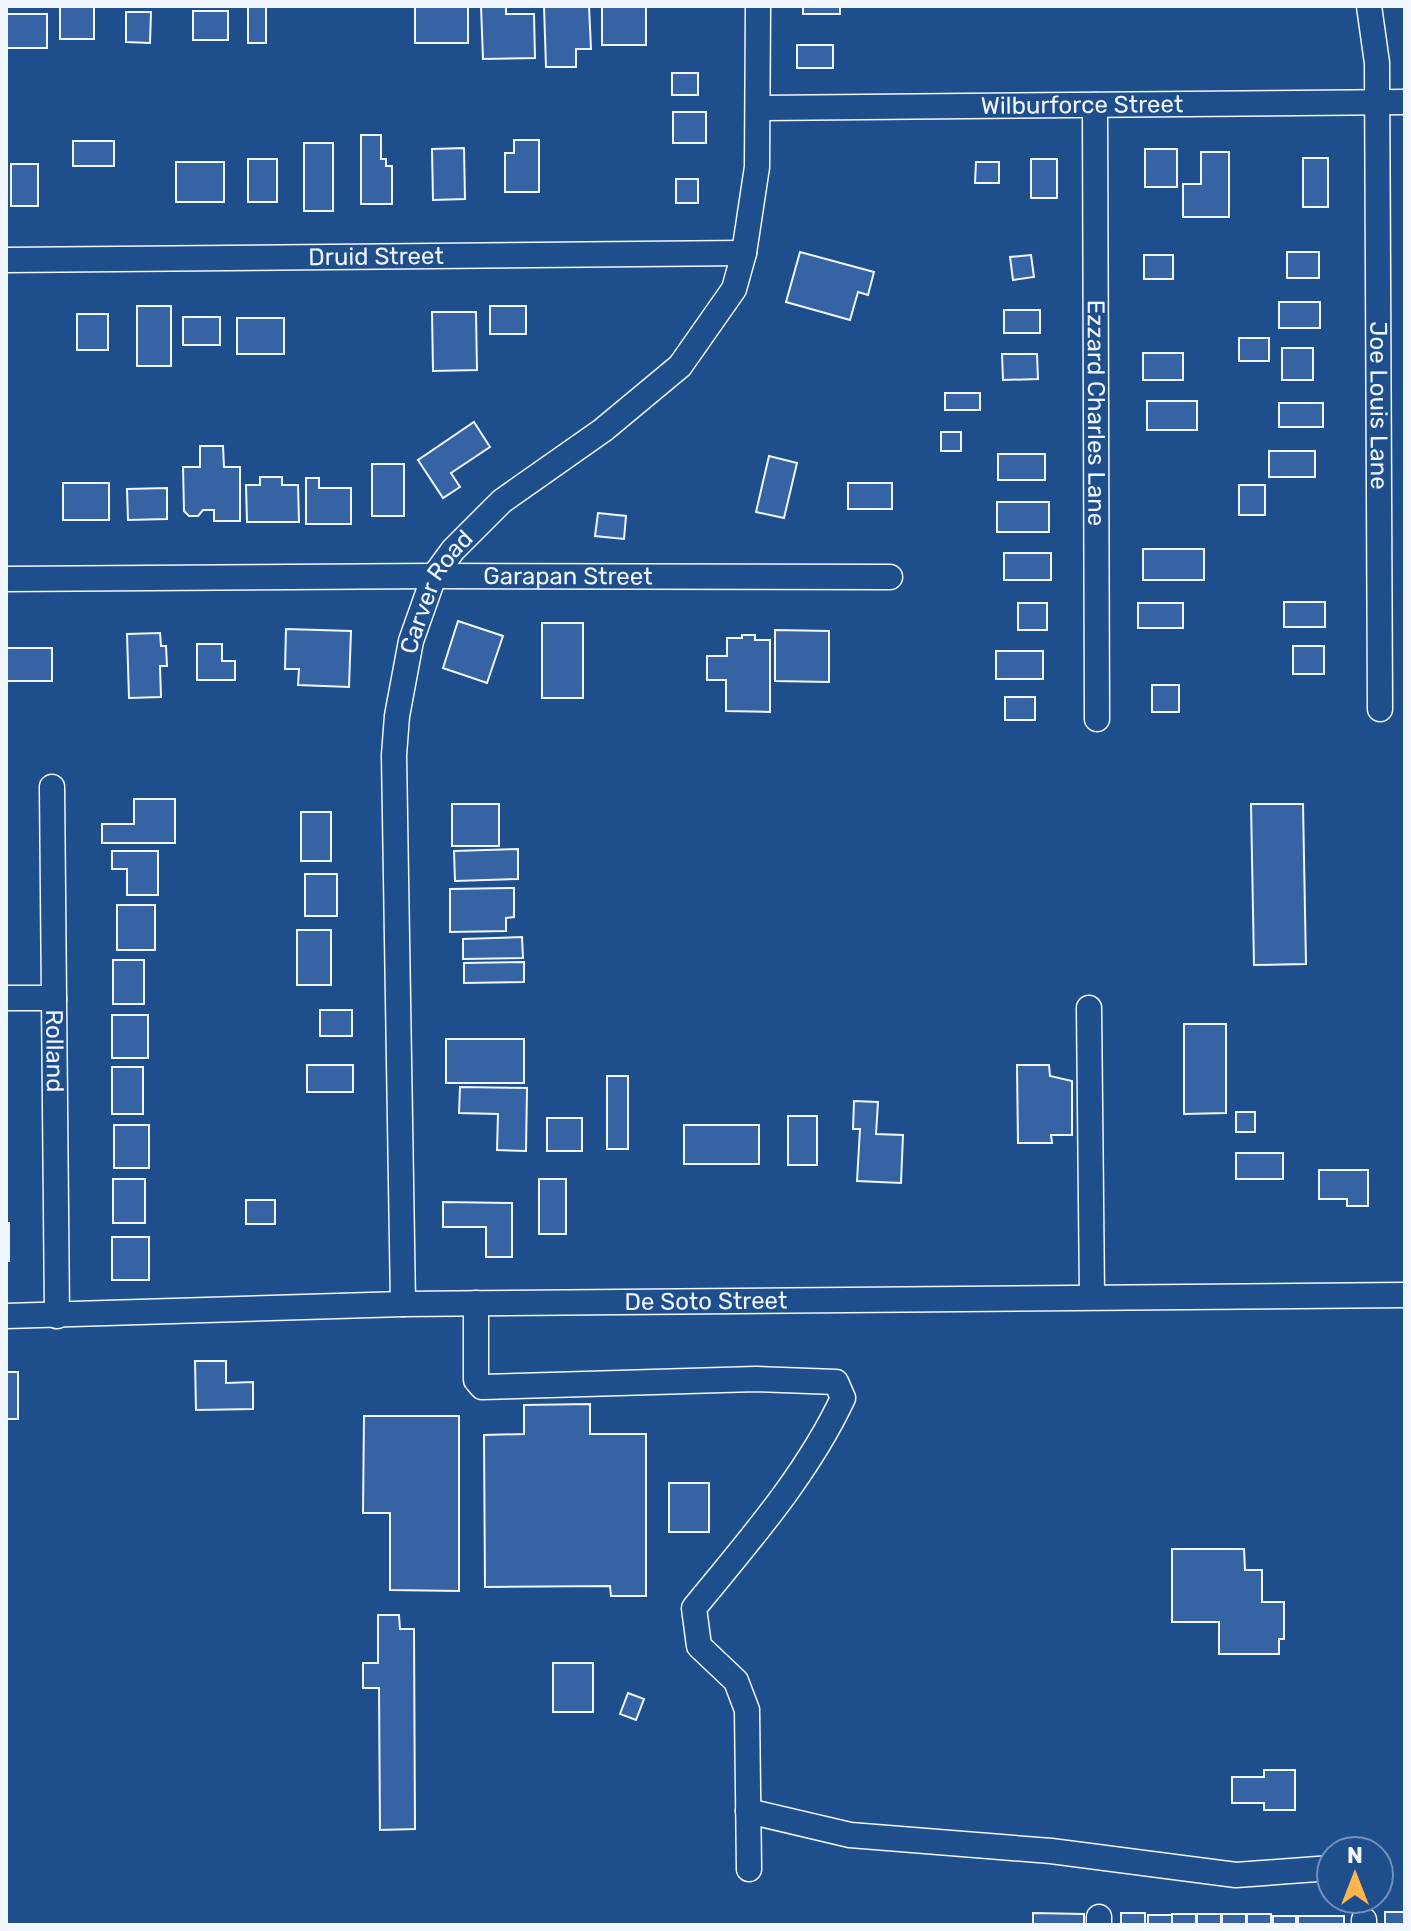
<svg xmlns="http://www.w3.org/2000/svg" width="1411" height="1931" viewBox="0 0 1411 1931" font-family="Rubik,sans-serif">
	<style>
		.building { fill: #3563a3; stroke: #f2f6ff; stroke-width: 2 }
		.lines { fill: none; stroke-linecap: round; stroke-linejoin: round }
		.minor-casing { stroke: #f2f6ff; stroke-width: 27 }
		.minor { stroke: #1f4e8c; stroke-width: 24 }
		.labels { text-anchor: middle; dominant-baseline: central; stroke-width: 6; stroke-linejoin: round; paint-order: stroke }
		.street-label { font-size: 24px; fill: #f2f6ff; stroke: #1f4e8c }
	</style>
	<rect width="100%" height="100%" fill="#1f4e8c"/>
	<g class="building">
		<rect x="248" y="6" width="18" height="37"/>
		<rect x="415" y="6" width="53" height="37"/>
		<path d="M481 6H506V14H534L535 58 483 59Z"/>
		<path d="M544 6H589L591 49H576V67H546Z"/>
		<rect x="602" y="6" width="44" height="39"/>
		<rect x="803" y="6" width="37" height="8"/>
		<rect x="60" y="7" width="34" height="32"/>
		<rect x="193" y="11" width="35" height="29"/>
		<path d="M126 12H151L150 43 126 42Z"/>
		<rect x="6" y="14" width="41" height="34"/>
		<rect x="797" y="45" width="36" height="23"/>
		<rect x="672" y="73" width="26" height="22"/>
		<rect x="673" y="112" width="33" height="31"/>
		<path d="M361 135H381V159H386V166H392V204H361Z"/>
		<path d="M514 140H539V192H505V153H514Z"/>
		<rect x="73" y="141" width="41" height="25"/>
		<rect x="304" y="143" width="29" height="68"/>
		<path d="M464 148 465 199 433 200 432 149Z"/>
		<rect x="1145" y="149" width="32" height="38"/>
		<path d="M1201 152H1229V217H1183V184H1201Z"/>
		<rect x="1303" y="158" width="25" height="49"/>
		<rect x="248" y="159" width="29" height="43"/>
		<rect x="1031" y="159" width="26" height="39"/>
		<rect x="176" y="162" width="48" height="40"/>
		<path d="M976 162H999V183H975Z"/>
		<rect x="11" y="164" width="27" height="42"/>
		<rect x="676" y="179" width="22" height="24"/>
		<path d="M800 252 874 272 868 295 858 292 850 320 786 302Z"/>
		<rect x="1287" y="252" width="32" height="26"/>
		<path d="M1031 255 1034 277 1013 280 1010 257Z"/>
		<rect x="1144" y="255" width="29" height="24"/>
		<rect x="1279" y="302" width="41" height="26"/>
		<rect x="137" y="306" width="34" height="60"/>
		<rect x="490" y="306" width="36" height="28"/>
		<rect x="1004" y="310" width="36" height="23"/>
		<path d="M432 312H476L477 370 433 371Z"/>
		<rect x="77" y="314" width="31" height="36"/>
		<rect x="183" y="317" width="37" height="28"/>
		<rect x="237" y="318" width="47" height="36"/>
		<rect x="1239" y="338" width="30" height="23"/>
		<rect x="1282" y="348" width="31" height="32"/>
		<rect x="1143" y="353" width="40" height="27"/>
		<path d="M1002 354H1037L1038 379 1003 380Z"/>
		<rect x="945" y="393" width="35" height="17"/>
		<rect x="1147" y="401" width="50" height="29"/>
		<rect x="1279" y="403" width="44" height="24"/>
		<path d="M474 422 490 447 451 473 460 487 443 498 418 460Z"/>
		<rect x="941" y="432" width="20" height="19"/>
		<path d="M200 446H223L224 467H240V521H214V510H203L198 516H189L184 511 183 467H200Z"/>
		<rect x="1269" y="451" width="46" height="26"/>
		<rect x="998" y="454" width="47" height="26"/>
		<path d="M769 456 797 463 784 518 756 512Z"/>
		<rect x="372" y="464" width="32" height="52"/>
		<path d="M260 477H282V485H298L299 522H247L246 485H260Z"/>
		<path d="M306 478H319V488H351V524H306Z"/>
		<rect x="63" y="483" width="46" height="37"/>
		<rect x="848" y="483" width="44" height="26"/>
		<rect x="1239" y="485" width="26" height="30"/>
		<path d="M167 488V519L128 520 127 489Z"/>
		<rect x="997" y="502" width="52" height="30"/>
		<path d="M598 513 626 516 624 539 595 536Z"/>
		<rect x="1143" y="549" width="61" height="31"/>
		<rect x="1004" y="553" width="47" height="27"/>
		<rect x="1284" y="602" width="41" height="25"/>
		<rect x="1018" y="603" width="29" height="27"/>
		<rect x="1138" y="603" width="45" height="25"/>
		<path d="M458 621 503 636 487 683 443 668Z"/>
		<rect x="542" y="623" width="41" height="75"/>
		<path d="M286 629 351 631 349 687 298 685 299 669H285Z"/>
		<path d="M775 630 829 631V682L775 681Z"/>
		<path d="M160 633 161 646H166L167 666H160L161 697 129 698 127 634Z"/>
		<path d="M742 635H755V640H770V712L726 711V680H707V656H727V638H742Z"/>
		<path d="M197 644H222V661H235V680H197Z"/>
		<rect x="1293" y="646" width="31" height="28"/>
		<rect x="6" y="648" width="46" height="33"/>
		<rect x="996" y="651" width="47" height="28"/>
		<rect x="1152" y="685" width="27" height="27"/>
		<rect x="1005" y="697" width="30" height="23"/>
		<path d="M134 799H175V843H102V824H134Z"/>
		<rect x="452" y="804" width="47" height="42"/>
		<path d="M1251 804H1303L1306 964 1254 965Z"/>
		<rect x="301" y="812" width="30" height="49"/>
		<path d="M518 849V879L455 881 454 851Z"/>
		<path d="M112 851H158V895H127V869H112Z"/>
		<rect x="305" y="874" width="32" height="42"/>
		<path d="M514 888V917L506 918V931L450 932V889Z"/>
		<rect x="117" y="905" width="38" height="45"/>
		<rect x="297" y="930" width="34" height="55"/>
		<path d="M522 937 523 958 463 959V939Z"/>
		<rect x="113" y="960" width="31" height="44"/>
		<path d="M524 962V982L464 983V963Z"/>
		<rect x="320" y="1010" width="32" height="26"/>
		<rect x="112" y="1015" width="36" height="43"/>
		<path d="M1184 1024H1226V1113L1184 1114Z"/>
		<rect x="446" y="1039" width="78" height="44"/>
		<rect x="307" y="1065" width="46" height="27"/>
		<path d="M1017 1065H1049L1050 1076 1072 1081V1135H1051L1052 1143H1018Z"/>
		<rect x="112" y="1067" width="31" height="47"/>
		<rect x="607" y="1076" width="21" height="73"/>
		<path d="M460 1087 527 1088 526 1151 497 1150 498 1114 459 1113Z"/>
		<path d="M854 1101 878 1102 876 1134 903 1135 901 1183 857 1181 860 1129H853Z"/>
		<rect x="1236" y="1112" width="19" height="20"/>
		<rect x="788" y="1116" width="29" height="49"/>
		<rect x="547" y="1118" width="35" height="33"/>
		<rect x="114" y="1125" width="35" height="43"/>
		<rect x="684" y="1125" width="75" height="39"/>
		<rect x="1236" y="1153" width="47" height="26"/>
		<path d="M1319 1170H1368V1206H1347V1199H1319Z"/>
		<rect x="113" y="1179" width="32" height="44"/>
		<rect x="539" y="1179" width="27" height="55"/>
		<rect x="246" y="1200" width="29" height="24"/>
		<path d="M443 1202 512 1203V1257H486V1227H443Z"/>
		<rect x="6" y="1223" width="3" height="38"/>
		<rect x="112" y="1237" width="37" height="43"/>
		<path d="M195 1361H226V1383L253 1382V1409L196 1410Z"/>
		<rect x="6" y="1372" width="12" height="47"/>
		<path d="M590 1404V1434H646V1596H611L610 1586 485 1587 484 1435 524 1434V1405Z"/>
		<path d="M364 1416H459V1591L390 1590V1513H363Z"/>
		<rect x="669" y="1483" width="40" height="49"/>
		<path d="M1172 1549H1244L1245 1570H1262V1602H1284V1639H1279V1654H1219V1622H1172Z"/>
		<path d="M378 1615H399L400 1629H414L415 1829 380 1830 379 1688H363V1663H378Z"/>
		<rect x="553" y="1663" width="40" height="49"/>
		<path d="M628 1693 644 1699 636 1720 620 1714Z"/>
		<path d="M1264 1770H1295V1810H1264V1803H1232V1777H1264Z"/>
		<rect x="1385" y="1912" width="20" height="13"/>
		<path d="M1033 1913 1084 1914V1925H1033Z"/>
		<rect x="1121" y="1913" width="24" height="12"/>
		<rect x="1172" y="1914" width="24" height="11"/>
		<rect x="1197" y="1914" width="24" height="11"/>
		<rect x="1222" y="1914" width="24" height="11"/>
		<rect x="1247" y="1914" width="24" height="11"/>
		<rect x="1148" y="1915" width="24" height="10"/>
		<rect x="1273" y="1916" width="23" height="9"/>
		<rect x="1298" y="1916" width="46" height="9"/>
	</g>
	<g class="lines">
		<defs>
			<g id="minor">
				<path id="s1" d="M1369 6 1377 63 1380 709"/>
				<path id="s2" d="M1095 105 1097 719"/>
				<path id="s3" d="M758 108 1405 102"/>
				<path id="s4" d="M6 260 744 253"/>
				<path id="s5" d="M6 579 434 576 890 577"/>
				<path id="s6" d="M52 787 57 1316"/>
				<path d="M6 998H54"/>
				<path d="M1089 1008 1092 1297"/>
				<path d="M476 1303V1380L482 1387 756 1379 836 1382 843 1398C807 1475 748 1542 694 1608L699 1646 736 1681 747 1710 749 1869"/>
				<path id="s7" d="M403 1304 394 755 397 716 411 641 434 576 453 550 502 501 603 430 680 366 734 289 744 253 757 167 758 6"/>
				<path id="s8" d="M6 1316 403 1304 1405 1295"/>
				<path d="M748 1811 850 1835 1051 1851 1236 1875 1331 1868"/>
				<path d="M1099 1917V1925"/>
				<path d="M1364 1920V1925"/>
			</g>
		</defs>
		<use href="#minor" class="minor-casing"/>
		<use href="#minor" class="minor"/>
	</g>
	<g class="labels">
		<g class="street-label">
			<text stroke="none"><textPath href="#s3" startOffset="324">Wilburforce Street</textPath></text>
			<text stroke="none"><textPath href="#s4" startOffset="370">Druid Street</textPath></text>
			<text stroke="none"><textPath href="#s1" startOffset="400">Joe Louis Lane</textPath></text>
			<text stroke="none"><textPath href="#s2" startOffset="308">Ezzard Charles Lane</textPath></text>
			<text stroke="none"><textPath href="#s5" startOffset="562">Garapan Street</textPath></text>
			<text stroke="none"><textPath href="#s7" startOffset="720">Carver Road</textPath></text>
			<text stroke="none"><textPath href="#s6" startOffset="264">Rolland</textPath></text>
			<text stroke="none"><textPath href="#s8" startOffset="700">De Soto Street</textPath></text>
		</g>
	</g>
	<rect width="1411" height="1931" fill="none" stroke="#f2f6ff" stroke-width="16"/>
	<g transform="translate(1355 1875)"><circle r="38" fill="#1f4e8c" stroke="#7391ba" stroke-width="2"/>
	<path d="M0-6L14 30L0 20L-14 30Z" fill="#ffb74d"/>
	<text y="-12" font-size="22" font-weight="bold" text-anchor="middle" fill="#f2f6ff">N</text>
	</g>
</svg>
